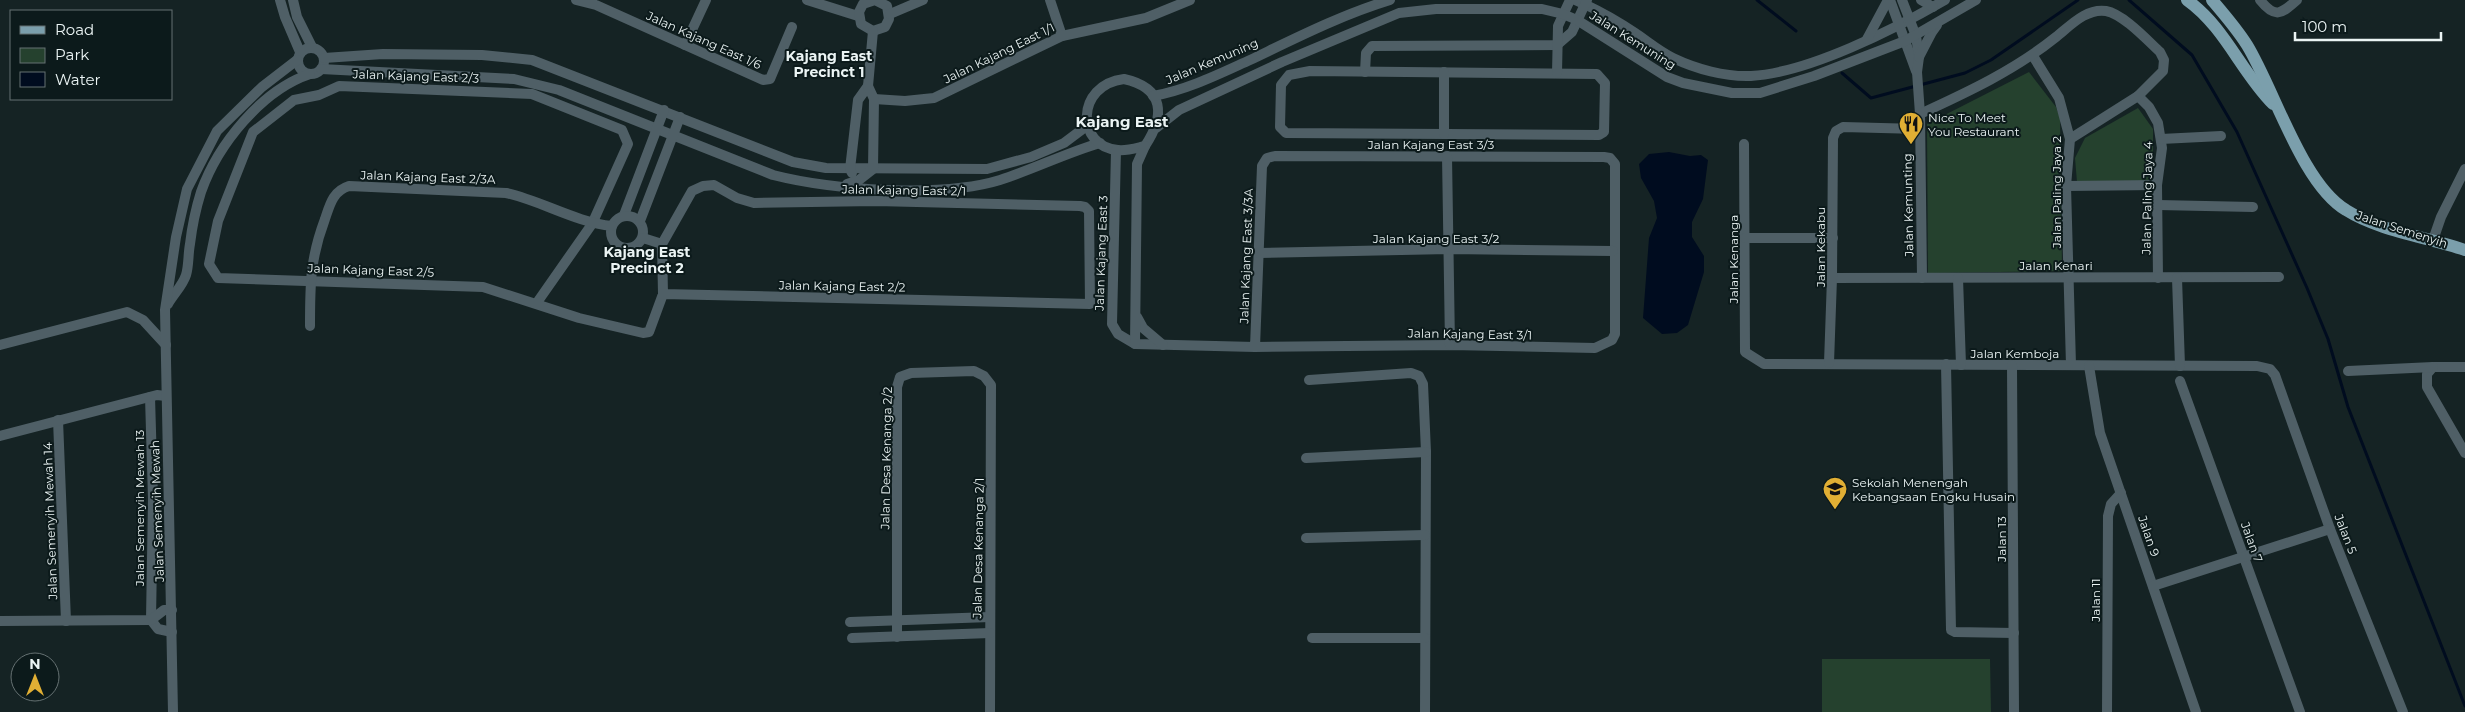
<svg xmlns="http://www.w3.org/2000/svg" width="2465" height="712" viewBox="0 0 2465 712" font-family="Montserrat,sans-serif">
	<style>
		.green { fill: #25412e }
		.water { fill: #000c1f }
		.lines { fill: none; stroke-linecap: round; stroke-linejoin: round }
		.stream { stroke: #000c1f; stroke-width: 3 }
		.minor { stroke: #4f5f66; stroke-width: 10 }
		.major { stroke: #7b9fac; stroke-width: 12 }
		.labels { text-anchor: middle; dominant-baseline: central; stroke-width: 4; stroke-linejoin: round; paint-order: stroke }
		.street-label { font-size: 12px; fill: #ebf4f4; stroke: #0c1a1b }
		.poi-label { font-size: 12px; fill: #ebf4f4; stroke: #0c1a1b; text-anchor: start }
		.neighbourhood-label { font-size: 14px; font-weight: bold; fill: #ebf4f4; stroke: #0c1a1b }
		.quarter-label { font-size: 15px; font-weight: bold; fill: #ebf4f4; stroke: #0c1a1b }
	</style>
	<rect width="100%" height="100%" fill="#152324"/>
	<g class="green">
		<path d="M2029 72 2056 107 2060 118 2062 271 1928 273 1927 124Z"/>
		<path d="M2138 108 2153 129V181L2077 182 2075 158 2085 138Z"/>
		<path d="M1822 659H1990L1991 712H1822Z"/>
	</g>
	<path class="water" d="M1669 152 1690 156 1701 155 1708 160 1703 199 1692 222V237L1704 256V272L1688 325 1677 333 1662 334 1643 318 1649 238 1657 218 1654 201 1641 178 1639 164 1649 154Z"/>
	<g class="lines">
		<g class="stream">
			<path d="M1757 0 1796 31"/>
			<path d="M2129 0 2192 55 2237 132 2307 288 2328 339 2348 407 2465 706"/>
			<path d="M1842 73 1871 98 1965 73 1991 60 2078 0"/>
		</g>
		<g class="minor">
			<path d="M280 0 285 17 300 52"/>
			<path d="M293 0 297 17 312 47"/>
			<path d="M576 0 596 5 763 80 770 79 792 27"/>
			<path d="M807 0 858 16"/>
			<path d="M875 0 863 4 859 12 861 24 873 31 885 27 889 19 887 6 875 0"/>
			<path d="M1050 0 1062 36"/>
			<path d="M1575 0C1596 9 1616 20 1635 33 1647 41 1660 52 1673 58 1696 69 1725 77 1751 76 1808 73 1895 29 1945 0"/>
			<path d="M1890 0 1916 71"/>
			<path d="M1902 0 1916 36 1919 57 1917 72 1920 114 1922 278"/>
			<path d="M1921 0 1933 7"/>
			<path d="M2260 0C2275 19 2281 14 2297 0"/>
			<path d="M890 14 923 0"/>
			<path d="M1867 39 1888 0"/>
			<path d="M685 45 706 0"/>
			<circle cx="311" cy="61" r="13"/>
			<path d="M2033 56 2059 98 2070 139 2066 186 2071 365"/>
			<path d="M1919 57 1932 32 1937 25"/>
			<path d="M324 58 383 54 482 55 532 60 793 162 826 168 987 169 1031 157 1064 143 1088 125"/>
			<path d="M321 69 514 79 559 90 773 175C832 190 942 198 1000 180 1034 169 1066 153 1100 143"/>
			<path d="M1310 71 1597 74 1605 83 1604 132 1599 135 1286 133 1280 127 1281 85 1289 75Z"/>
			<path d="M1365 72 1366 53 1372 46 1557 45 1572 32 1587 0"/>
			<path d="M1557 73 1558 26 1570 0"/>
			<path d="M1124 79C1165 88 1165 116 1145 146 1136 148 1127 151 1118 150 1076 147 1075 85 1124 79Z"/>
			<path d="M1153 96C1187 90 1219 74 1250 60 1296 38 1341 15 1390 0"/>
			<path d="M2138 96 2149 107 2158 123 2162 148 2157 185 2158 278"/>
			<path d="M874 99 905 101 934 98 1062 36 1146 18 1190 0"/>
			<path d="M1920 114C1968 92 2015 70 2056 37 2070 26 2086 8 2106 11 2123 14 2147 40 2160 52L2164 60 2163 71 2138 96 2070 139"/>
			<path d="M1156 128 1179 110 1282 62 1399 13 1436 9H1542L1563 14 1577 20 1667 77 1683 83 1732 93H1760L1814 76 1905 41 1976 0"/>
			<path d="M1444 134V72"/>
			<path d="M2161 139 2221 136"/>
			<path d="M1744 144 1745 352 1764 364 2257 366 2270 369 2275 375 2330 529 2403 712"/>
			<path d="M1116 150 1112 324 1118 334 1135 344 1255 347 1450 345 1595 348 1612 340 1615 334V164L1610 158 1604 157 1275 156 1267 158 1262 166 1255 347"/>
			<path d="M1447 156 1450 345"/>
			<path d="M852 173 850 169 858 100 868 86"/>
			<path d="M847 184 859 180 873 169 874 99 868 86 873 31"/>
			<path d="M2066 186 2157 185"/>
			<path d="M2158 205 2253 207"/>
			<path d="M624 215 664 110"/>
			<circle cx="627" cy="232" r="16"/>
			<path d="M640 221 680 117"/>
			<path d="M643 238 662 244"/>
			<path d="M1745 238H1833"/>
			<path d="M2433 240 2441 217 2465 169"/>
			<path d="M1259 253 1449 249 1613 251"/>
			<path d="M1832 278 2279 277"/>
			<path d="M1958 278 1961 365"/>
			<path d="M2177 278 2180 366"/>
			<path d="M168 304C173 295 183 285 186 275 189 265 188 254 190 244 192 227 196 208 201 192 218 144 262 90 310 74"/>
			<path d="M536 304 592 224 628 144 622 130 532 94 339 86 319 95 294 100 253 132 218 221 209 264 218 278 483 287 579 318 643 333 649 332 663 294 662 244 692 191 703 186 714 185 737 198 754 203 876 201 1080 206 1085 207 1089 211 1090 304 663 294"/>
			<path d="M1137 317 1143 328 1163 345"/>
			<path d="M310 326C310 284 310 259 325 219 330 204 333 191 349 186L506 193C542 201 575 222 612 226"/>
			<path d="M1135 344 1137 164 1145 146"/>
			<path d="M0 345 127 312 143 320 166 345"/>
			<path d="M1829 363 1832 278 1833 138 1836 131 1843 127 1919 129"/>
			<path d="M1946 364 1951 630 1955 632 2014 633"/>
			<path d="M2012 365 2014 712"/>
			<path d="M2089 366 2100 433 2196 712"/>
			<path d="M2465 367H2433L2427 374V387L2465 453"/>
			<path d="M2348 371 2433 367"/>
			<path d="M1309 380 1411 373 1419 376 1423 384 1426 452 1425 712"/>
			<path d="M2180 381 2300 712"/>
			<path d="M150 397 153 499 151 620"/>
			<path d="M58 420 66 621"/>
			<path d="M0 436 157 395 166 396"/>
			<path d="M1306 458 1426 452"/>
			<path d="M1306 538 1425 535"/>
			<path d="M2153 586 2330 529"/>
			<path d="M151 620 158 629 172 632"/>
			<path d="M0 621 151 620 164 610H172"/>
			<path d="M850 622 990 617"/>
			<path d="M897 637V387L900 377 911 373 974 371 984 376 991 385 990 712"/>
			<path d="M852 638 990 633"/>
			<path d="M1312 638H1425"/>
			<path d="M173 712 165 310 176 237 187 189 217 131 262 87 297 60"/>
			<path d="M2107 712 2108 516 2111 504 2121 493"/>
		</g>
		<g class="major">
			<path d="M2187 0C2225 27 2241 72 2273 104"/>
			<path d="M2212 0C2224 14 2237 29 2247 45 2274 89 2302 184 2346 210 2379 231 2427 237 2465 250"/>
		</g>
	</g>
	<defs>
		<symbol id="restaurant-pin" viewBox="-11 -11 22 30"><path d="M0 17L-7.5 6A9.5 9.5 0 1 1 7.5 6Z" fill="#e1af34" stroke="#0c1a1b"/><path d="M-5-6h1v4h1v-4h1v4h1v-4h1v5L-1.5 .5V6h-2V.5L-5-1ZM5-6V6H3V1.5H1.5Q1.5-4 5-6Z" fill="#111"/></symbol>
		<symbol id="school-pin" viewBox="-11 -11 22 30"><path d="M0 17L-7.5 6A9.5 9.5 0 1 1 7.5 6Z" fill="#e1af34" stroke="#0c1a1b"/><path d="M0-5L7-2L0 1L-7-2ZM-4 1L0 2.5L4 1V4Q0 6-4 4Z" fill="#111"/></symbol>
	</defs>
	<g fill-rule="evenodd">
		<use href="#restaurant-pin" x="1897" y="110" width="28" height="38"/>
		<use href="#school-pin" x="1821" y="475" width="28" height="38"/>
	</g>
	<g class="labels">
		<g class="street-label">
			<text transform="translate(704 40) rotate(24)">Jalan Kajang East 1/6</text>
			<text transform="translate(1633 40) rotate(32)">Jalan Kemuning</text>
			<text transform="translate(999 53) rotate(-26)">Jalan Kajang East 1/1</text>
			<text transform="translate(1212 61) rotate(-23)">Jalan Kemuning</text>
			<text transform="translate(416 76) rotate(2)">Jalan Kajang East 2/3</text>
			<text x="1431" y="144">Jalan Kajang East 3/3</text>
			<text transform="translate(428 177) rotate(2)">Jalan Kajang East 2/3A</text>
			<text transform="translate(904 190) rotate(1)">Jalan Kajang East 2/1</text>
			<text transform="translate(2056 192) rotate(-90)">Jalan Paling Jaya 2</text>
			<text transform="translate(2147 198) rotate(-89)">Jalan Paling Jaya 4</text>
			<text transform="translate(1908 205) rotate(-91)">Jalan Kemunting</text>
			<text transform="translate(2402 229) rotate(18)">Jalan Semenyih</text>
			<text x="1436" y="238">Jalan Kajang East 3/2</text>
			<text transform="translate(1820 247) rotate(-90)">Jalan Kekabu</text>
			<text transform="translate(1101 253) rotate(-88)">Jalan Kajang East 3</text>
			<text transform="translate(1246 256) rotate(-88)">Jalan Kajang East 3/3A</text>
			<text transform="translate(1733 259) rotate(-90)">Jalan Kenanga</text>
			<text x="2056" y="265">Jalan Kenari</text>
			<text transform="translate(371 270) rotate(2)">Jalan Kajang East 2/5</text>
			<text transform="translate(842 286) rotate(1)">Jalan Kajang East 2/2</text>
			<text transform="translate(1470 334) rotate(1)">Jalan Kajang East 3/1</text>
			<text x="2015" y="353">Jalan Kemboja</text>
			<text transform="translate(886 458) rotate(-89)">Jalan Desa Kenanga 2/2</text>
			<text transform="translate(139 508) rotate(-90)">Jalan Semenyih Mewah 13</text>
			<text transform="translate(157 511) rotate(-92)">Jalan Semenyih Mewah</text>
			<text transform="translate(50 521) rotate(-92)">Jalan Semenyih Mewah 14</text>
			<text transform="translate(2346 534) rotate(69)">Jalan 5</text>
			<text transform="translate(2149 536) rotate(71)">Jalan 9</text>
			<text transform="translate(2001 539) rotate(-90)">Jalan 13</text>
			<text transform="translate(2252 542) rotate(70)">Jalan 7</text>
			<text transform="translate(978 548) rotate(-89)">Jalan Desa Kenanga 2/1</text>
			<text transform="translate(2095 600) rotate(-90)">Jalan 11</text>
		</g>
		<g class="poi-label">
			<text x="1928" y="117">Nice To Meet<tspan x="1928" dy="14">You Restaurant</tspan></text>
			<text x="1852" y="482">Sekolah Menengah<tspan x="1852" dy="14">Kebangsaan Engku Husain</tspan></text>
		</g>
		<g class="neighbourhood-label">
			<text x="829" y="56">Kajang East<tspan x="829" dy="16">Precinct 1</tspan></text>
			<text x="647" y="252">Kajang East<tspan x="647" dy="16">Precinct 2</tspan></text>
		</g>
		<g class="quarter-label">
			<text x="1122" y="121">Kajang East</text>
		</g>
	</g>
	<rect x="10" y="10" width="162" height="90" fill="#0c1a1b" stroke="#657172"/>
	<rect x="20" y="26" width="25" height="8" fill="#7b9fac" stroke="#657172"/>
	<text x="55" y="35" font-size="15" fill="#ebf4f4">Road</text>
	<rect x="20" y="48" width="25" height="15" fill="#25412e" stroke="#657172"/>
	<text x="55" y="60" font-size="15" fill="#ebf4f4">Park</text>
	<rect x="20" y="72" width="25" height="15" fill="#000c1f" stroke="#657172"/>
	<text x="55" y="85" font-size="15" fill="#ebf4f4">Water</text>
	<g transform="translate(35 677)"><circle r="24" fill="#0c1a1b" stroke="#657172"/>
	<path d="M0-4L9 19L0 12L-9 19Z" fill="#e1af34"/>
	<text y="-8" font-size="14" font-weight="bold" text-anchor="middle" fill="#ebf4f4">N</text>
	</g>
	<path d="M2295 32v8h146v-8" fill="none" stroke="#ebf4f4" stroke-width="2.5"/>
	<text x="2302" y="32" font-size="15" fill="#ebf4f4" stroke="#0c1a1b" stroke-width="4" paint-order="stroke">100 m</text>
</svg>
